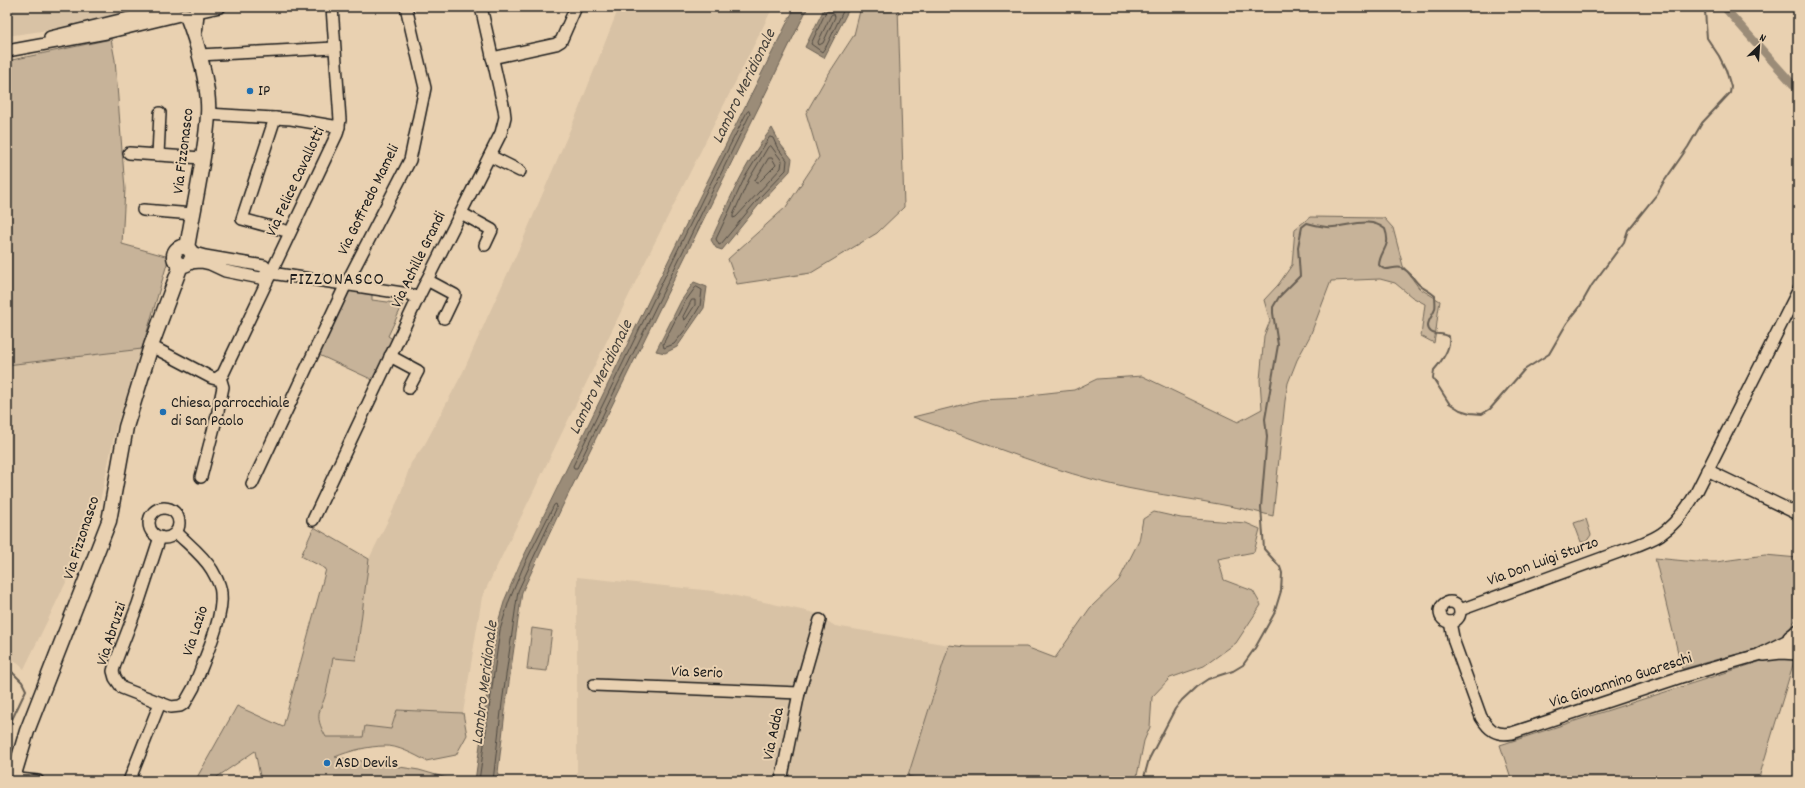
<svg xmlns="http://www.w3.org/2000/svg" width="1805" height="788" viewBox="0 0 1805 788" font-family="Dekko,sans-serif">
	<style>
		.built { fill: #d8c2a5 }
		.green { fill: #c7b399; stroke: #72685a }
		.water { fill: #9b8c78; stroke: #685f53 }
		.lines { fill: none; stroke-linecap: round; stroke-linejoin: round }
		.shore { stroke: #4f4941; stroke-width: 1 }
		.stream { stroke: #685f53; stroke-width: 2 }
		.canal { stroke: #9b8c78; stroke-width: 8 }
		.minor-casing { stroke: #1c1c1c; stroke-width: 14 }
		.major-casing { stroke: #1c1c1c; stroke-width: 17 }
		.minor { stroke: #e9d1b1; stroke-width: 11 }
		.major { stroke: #e9d1b1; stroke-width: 14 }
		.poi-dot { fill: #1f6fb2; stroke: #e9d1b1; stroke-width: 1.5 }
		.labels { text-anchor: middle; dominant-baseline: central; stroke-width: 4; stroke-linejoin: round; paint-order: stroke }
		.poi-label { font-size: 16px; fill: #1c1c1c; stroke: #e9d1b1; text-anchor: start }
		.street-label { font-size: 16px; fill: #1c1c1c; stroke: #e9d1b1 }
		.water-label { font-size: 17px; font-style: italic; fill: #48433c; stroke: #e9d1b1 }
		.quarter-label { font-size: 18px; letter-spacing: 1px; fill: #1c1c1c; stroke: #e9d1b1 }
	</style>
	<rect width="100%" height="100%" fill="#e9d1b1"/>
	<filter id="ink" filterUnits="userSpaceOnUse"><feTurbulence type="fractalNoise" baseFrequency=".025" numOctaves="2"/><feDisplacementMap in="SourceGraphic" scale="8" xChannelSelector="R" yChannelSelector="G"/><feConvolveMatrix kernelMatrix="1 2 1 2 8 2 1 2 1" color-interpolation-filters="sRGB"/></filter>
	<g filter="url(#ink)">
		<g class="built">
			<path d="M7 7H148L42 31 7 36Z"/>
			<path d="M619 7H773L652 248 482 597 463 713 397 710 391 729 365 727 363 737H326L321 727 318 712 327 691 333 658 356 660 369 559 399 498 411 463 425 444 463 372 487 318 522 242 578 111Z"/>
			<path d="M142 349 116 427 100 501 71 572 24 669 7 654V365Z"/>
			<path d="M577 577 713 591 815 613 835 626 949 645 908 775 925 781H577Z"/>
		</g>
		<g class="green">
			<path d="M861 7H898L904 207 877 233 811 273 737 284 728 259 786 207 819 157 806 113 826 78 854 35Z"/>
			<path d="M111 39 115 60 125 189 122 244 169 257 142 349 7 365V61Z"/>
			<path d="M1310 217 1384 218 1393 228 1403 266 1419 288 1440 301C1437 315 1437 329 1434 343L1421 336 1425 304 1412 297 1395 283 1380 279 1331 281 1310 336 1297 360 1288 383 1285 401 1273 516C1225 503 1176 498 1127 488 1054 472 984 443 913 417L981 400 1023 398 1038 394 1074 390 1097 379 1142 376 1238 422 1262 409 1260 380 1264 336 1270 321 1264 300 1278 285 1292 265 1295 229Z"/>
			<path d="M352 290 372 293V300L403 304 388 336 394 340 373 380 319 355 349 292Z"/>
			<path d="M1154 512 1181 518 1246 523 1260 529 1254 552 1218 559 1224 580 1253 591 1261 605 1236 643 1204 666 1170 678 1152 697 1150 727 1144 741 1136 781H925L908 776 949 645 966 647H1026L1055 658 1090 608 1119 580 1139 541 1143 519Z"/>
			<path d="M1586 519 1591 535 1586 542H1581L1574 523Z"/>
			<path d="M314 527 369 559 356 660 333 658C331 668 329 679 327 689 322 712 312 712 326 737H363L365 726 391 729 397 710 463 713 467 735 456 755 426 761C416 755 396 745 385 746 369 746 349 751 335 757L419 770 450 779 449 781H261L255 751 217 777V781H195L237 706 283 727 326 569 301 556Z"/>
			<path d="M1765 555 1798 558V616L1785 635 1763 647 1682 669 1655 558 1696 562H1716Z"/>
			<path d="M532 628 552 631 547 671 527 669Z"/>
			<path d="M1771 658H1795L1758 781H1512L1500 745Z"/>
		</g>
		<g class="water">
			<path d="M795 7H808L562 507 522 592 506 703 497 781H475L496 629 505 599 519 566 700 196Z"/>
			<path d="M825 7H850L824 58 805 47Z"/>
			<path d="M772 128 781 145 792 159 790 171 762 201 722 250 716 248 711 240C729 201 745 162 772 128Z"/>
			<path d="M694 282 707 287 704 308 677 347 665 353 656 351 681 301Z"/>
		</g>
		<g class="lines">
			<g class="shore">
				<path d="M828 7 811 44 822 52 827 45 845 7"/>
				<path d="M834 14 835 17 823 43 819 45 818 42 831 15Z"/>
				<path d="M749 111 750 114 577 468H574L573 466 703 198 747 112Z"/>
				<path d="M770 137 773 138 777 147 787 160 786 170 759 198 721 244 719 245 716 239 745 177Z"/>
				<path d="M771 146 782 161 781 168 736 217 733 218V215L749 179 768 147Z"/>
				<path d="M769 158H772L776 165 758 183H756L755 181Z"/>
				<path d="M697 287 702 290 700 306 686 329 674 344 664 348 663 344 684 303 695 288Z"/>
				<path d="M692 300H695V305L686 319 684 320 683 317Z"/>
				<path d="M479 781 500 630 509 601 523 567 554 505 556 504 557 507 518 591 502 703 493 781"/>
			</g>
			<g class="stream">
				<path d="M7 667 22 682 26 690 7 730"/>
				<path d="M1143 781 1149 759 1175 709 1182 700 1196 687 1208 679 1233 671 1243 665 1255 648 1274 614 1281 591 1282 573 1280 567 1264 549 1261 507 1267 437 1265 419 1278 345 1273 313V307L1279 297 1300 276 1298 247 1302 227 1307 223C1315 225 1325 228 1333 227 1350 226 1370 216 1385 229 1392 248 1380 249 1379 265 1386 274 1393 265 1402 268 1411 271 1414 282 1422 287 1426 290 1431 292 1435 296 1435 300 1436 305 1435 309 1433 316 1423 325 1431 332 1436 336 1443 332 1449 337 1451 348 1441 362 1434 370L1433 378 1449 403 1460 410 1470 413 1482 414 1490 409 1524 370 1549 354 1567 323 1579 308 1592 285 1624 242 1628 230 1633 224 1657 194 1663 183 1688 147 1702 123 1730 93 1731 87 1726 70 1719 56 1707 38 1705 11 1704 7"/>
			</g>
			<path class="canal" d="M1724 7 1798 90"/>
			<defs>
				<g id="minor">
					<path d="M197 12 220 7"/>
					<path d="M50 37 174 7"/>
					<path d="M7 51 106 33 184 14"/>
					<path d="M199 55 334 48"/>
					<path d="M492 58 556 44 561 41 576 7"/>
					<path d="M208 114 291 119 339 127"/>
					<path d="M275 118 242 219 290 232"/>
					<path d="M129 153 202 158"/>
					<path d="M158 155 160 113"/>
					<path d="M490 156 520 171"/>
					<path d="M143 210 193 214"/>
					<path d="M461 213 492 230 485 245"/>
					<path d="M189 263 201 262 210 264 225 271 260 278 271 273 264 266 205 256 191 252"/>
					<path d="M271 273 409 294 418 298"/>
					<path d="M427 280 455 295 444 318"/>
					<path d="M151 346 212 378 216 379 223 374 337 134 340 120 332 7"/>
					<path d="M390 356 418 371 409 388"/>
					<path d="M1707 470 1798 514"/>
					<path d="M201 477 217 416 223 387 220 377"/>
					<path d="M252 484 346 284 410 160 425 88 406 7"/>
					<circle cx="164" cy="523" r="15"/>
					<path d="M313 520 418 298 501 133 505 117 504 109 481 7"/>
					<path d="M160 537 138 604 116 661 113 671 115 678 122 688 171 707 180 706 185 703 194 687C203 662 224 618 221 593 221 585 216 577 212 570 203 555 188 544 176 532"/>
					<circle cx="1450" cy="612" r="10"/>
					<path d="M1460 610 1638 545C1645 542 1654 539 1661 534 1676 524 1687 508 1696 493L1798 291"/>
					<path d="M1450 622 1454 642 1481 717C1489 730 1496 736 1512 733L1681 677 1758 655 1788 640"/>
					<path d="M1789 647V637L1798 630"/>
					<path d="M1764 655 1781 653 1797 654"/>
					<path d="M594 685 799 693"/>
					<path d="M19 779 38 781"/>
					<path d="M129 781 160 703"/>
					<path d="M781 781 799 693 820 620"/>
				</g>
				<g id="major">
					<path d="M187 16C197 41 210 88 208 115 205 160 194 204 187 248"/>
					<path d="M195 30 197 7"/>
					<circle cx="183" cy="256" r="9"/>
					<path d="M15 771 27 731 109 521 126 427 151 346 181 265"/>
				</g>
			</defs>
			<use href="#minor" class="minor-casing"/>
			<use href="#major" class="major-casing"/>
			<use href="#minor" class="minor"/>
			<use href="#major" class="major"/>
		</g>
	</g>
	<g class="poi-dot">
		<circle cx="250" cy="91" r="4"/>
		<circle cx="163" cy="412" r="4"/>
		<circle cx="327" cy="763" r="4"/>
	</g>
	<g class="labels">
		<g class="poi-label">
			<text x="258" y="91">IP</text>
			<text x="171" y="403">Chiesa parrocchiale<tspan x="171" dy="18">di San Paolo</tspan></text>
			<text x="335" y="763">ASD Devils</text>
		</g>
		<g class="street-label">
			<text transform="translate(184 151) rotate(-83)">Via Fizzonasco</text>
			<text transform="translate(296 182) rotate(-65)">Via Felice Cavallotti</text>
			<text transform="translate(369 200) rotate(-64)">Via Goffredo Mameli</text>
			<text transform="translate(419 260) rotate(-64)">Via Achille Grandi</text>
			<text transform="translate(82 538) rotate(-72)">Via Fizzonasco</text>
			<text transform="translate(1543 562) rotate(-20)">Via Don Luigi Sturzo</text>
			<text transform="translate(196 631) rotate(-72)">Via Lazio</text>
			<text transform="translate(112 634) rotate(-72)">Via Abruzzi</text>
			<text transform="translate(697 673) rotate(2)">Via Serio</text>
			<text transform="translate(1621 681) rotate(-18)">Via Giovannino Guareschi</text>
			<text transform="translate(774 734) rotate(-78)">Via Adda</text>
		</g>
		<g class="water-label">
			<text transform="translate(745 87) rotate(-64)">Lambro Meridionale</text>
			<text transform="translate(602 378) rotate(-64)">Lambro Meridionale</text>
			<text transform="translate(486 683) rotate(-83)">Lambro Meridionale</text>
		</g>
		<g class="quarter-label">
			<text x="337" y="280">FIZZONASCO</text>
		</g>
	</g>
	<rect width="1805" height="788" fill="none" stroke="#e9d1b1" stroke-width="24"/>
	<rect x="12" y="12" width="1781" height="764" fill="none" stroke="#1c1c1c" stroke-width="1.5" filter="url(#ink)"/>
	<g transform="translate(1759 46) rotate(25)" stroke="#e9d1b1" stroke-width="3" paint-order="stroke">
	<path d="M0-3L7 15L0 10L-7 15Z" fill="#1c1c1c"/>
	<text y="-6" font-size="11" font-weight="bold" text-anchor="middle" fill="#1c1c1c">N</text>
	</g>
</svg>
